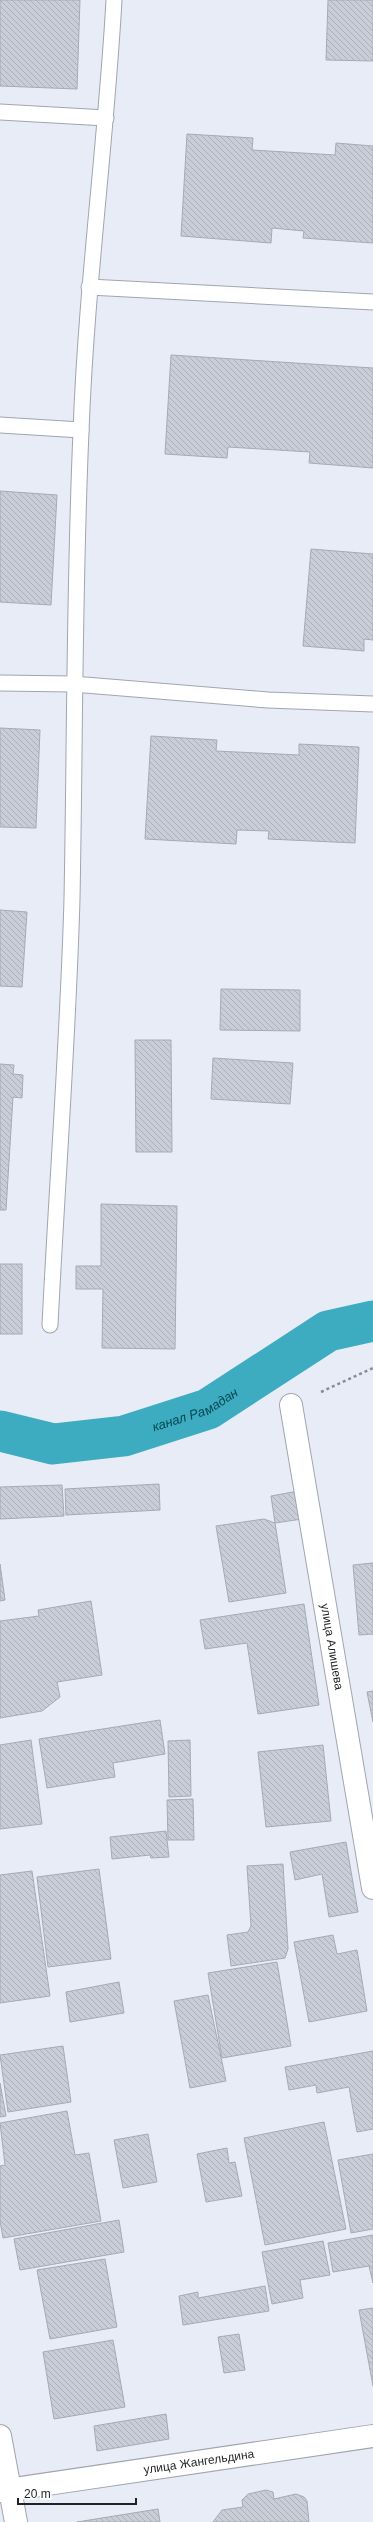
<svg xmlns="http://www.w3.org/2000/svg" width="373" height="2522" viewBox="0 0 373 2522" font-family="Arial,sans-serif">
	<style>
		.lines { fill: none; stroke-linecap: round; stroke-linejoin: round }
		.canal { stroke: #3dacc0; stroke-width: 41 }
		.building { fill: url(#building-back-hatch); stroke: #a6aab3 }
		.lane-casing { stroke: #a1a5af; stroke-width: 17 }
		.street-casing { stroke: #a1a5af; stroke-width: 24 }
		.path { stroke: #898d93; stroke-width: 2.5; stroke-dasharray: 3 3; stroke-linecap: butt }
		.lane { stroke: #fff; stroke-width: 15 }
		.street { stroke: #fff; stroke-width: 22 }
		.labels { text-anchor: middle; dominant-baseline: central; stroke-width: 4; stroke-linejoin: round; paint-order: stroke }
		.street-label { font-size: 12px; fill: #1f2124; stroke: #fff }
		.water-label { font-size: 13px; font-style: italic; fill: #034853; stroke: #fff }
	</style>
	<defs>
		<pattern id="building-back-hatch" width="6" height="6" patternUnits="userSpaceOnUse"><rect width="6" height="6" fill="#c9cdd7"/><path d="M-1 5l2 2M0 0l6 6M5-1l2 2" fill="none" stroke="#acb0b8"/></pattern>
	</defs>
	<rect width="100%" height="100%" fill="#e8ecf6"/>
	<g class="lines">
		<path class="canal" id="s1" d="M0 1431 53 1444 124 1436 208 1409 328 1331 373 1321"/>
	</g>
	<g class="building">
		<path d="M0 0H80L77 89 0 86Z"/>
		<path d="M328 0H373V61L326 60Z"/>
		<path d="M187 134 253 138 252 150 335 155 336 143 373 146V243L303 238 304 231 272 228 271 243 181 236Z"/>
		<path d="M171 355 373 368V468L309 463 310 452 228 447 227 458 165 454Z"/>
		<path d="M0 491 57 495 51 605 0 602Z"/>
		<path d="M311 549 373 554V640L364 639V651L303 646Z"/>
		<path d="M0 728 40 730 36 828 0 827Z"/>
		<path d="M151 736 217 740 216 751 299 755V744L359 747 355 843 268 839 269 831 237 830 236 844 145 839Z"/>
		<path d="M0 910 27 912 22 987 0 986Z"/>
		<path d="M221 989 300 990V1031L220 1030Z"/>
		<path d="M135 1040H171L172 1152H136Z"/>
		<path d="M213 1058 293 1063 290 1104 211 1099Z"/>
		<path d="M0 1064 14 1065 13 1074 23 1075 22 1098 13 1097 6 1210H0Z"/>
		<path d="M101 1204 177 1206 175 1349 102 1348 103 1289H76V1266H101Z"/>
		<rect x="0" y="1264" width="22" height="70"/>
		<path d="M159 1484 160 1510 66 1515 65 1489Z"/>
		<path d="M62 1485 64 1516 0 1519V1487Z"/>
		<path d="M304 1490 309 1518 275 1523 271 1496Z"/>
		<path d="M264 1519 275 1523 286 1593 229 1602 216 1526Z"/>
		<path d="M373 1563V1634L359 1635 353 1565Z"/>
		<path d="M0 1564 5 1600 0 1601Z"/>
		<path d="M91 1601 102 1675 57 1682 60 1697 42 1711 0 1718V1621L39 1616 38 1610Z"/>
		<path d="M304 1604 319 1705 258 1714 247 1643 205 1649 200 1620Z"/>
		<path d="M373 1691V1722L367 1692Z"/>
		<path d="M160 1720 165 1754 113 1763 115 1777 47 1788 39 1739Z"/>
		<path d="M31 1740 42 1824 0 1829V1745Z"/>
		<path d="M190 1740 191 1796 169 1797 168 1741Z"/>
		<path d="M323 1745 331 1821 266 1827 258 1752Z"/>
		<path d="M193 1799 194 1840H168L167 1800Z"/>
		<path d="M166 1831 169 1857 151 1858 150 1855 112 1859 110 1837Z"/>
		<path d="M346 1842 358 1912 329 1917 322 1874 295 1880 290 1852Z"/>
		<path d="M283 1864 288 1949 285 1958 231 1966 227 1935 248 1932 251 1926 247 1866Z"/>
		<path d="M99 1869 111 1959 48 1967 37 1877Z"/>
		<path d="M32 1871 50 1996 0 2003V1875Z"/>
		<path d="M333 1935 337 1954 357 1950 367 2011 309 2022 294 1942Z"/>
		<path d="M277 1962 291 2046 222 2058 208 1973Z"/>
		<path d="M119 1982 124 2013 70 2022 66 1992Z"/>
		<path d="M208 1995 226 2081 190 2088 174 2001Z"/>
		<path d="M63 2046 71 2102 8 2112 0 2055Z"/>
		<path d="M373 2051V2129L357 2132 349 2087 317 2093 316 2085 289 2090 285 2067Z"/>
		<path d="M0 2083 6 2116 0 2117Z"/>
		<path d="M67 2111 75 2155 89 2153 101 2221 3 2238 0 2221V2166L5 2165 0 2123Z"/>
		<path d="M324 2122 346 2229 265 2245 244 2138Z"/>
		<path d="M148 2134 157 2182 123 2188 114 2140Z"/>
		<path d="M227 2148 229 2163 235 2162 242 2196 206 2202 197 2154Z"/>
		<path d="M373 2154V2229L351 2233 338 2160Z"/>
		<path d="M119 2220 124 2252 20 2270 14 2239Z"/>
		<path d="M373 2235V2283L369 2266 333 2272 328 2243Z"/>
		<path d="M323 2241 330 2275 300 2280 303 2298 272 2304 262 2252Z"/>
		<path d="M105 2259 117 2327 50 2339 37 2270Z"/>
		<path d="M265 2286 269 2311 183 2325 179 2296 198 2292V2298Z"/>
		<path d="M373 2308V2386L359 2310Z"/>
		<path d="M239 2334 245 2370 224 2373 218 2337Z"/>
		<path d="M113 2340 125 2407 54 2419 43 2352Z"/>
		<path d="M166 2414 169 2439 97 2451 94 2426Z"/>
		<path d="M266 2490 273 2492 274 2499 296 2494 304 2497 307 2501 309 2522H213L222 2510 243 2507 242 2500 248 2494Z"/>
		<path d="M158 2509 160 2522H77Z"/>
	</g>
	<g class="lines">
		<defs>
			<g id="lane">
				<path d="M0 112 106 118"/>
				<path d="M89 287 373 302"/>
				<path d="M0 425 81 430"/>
				<path d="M0 683 73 684 268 700 373 704"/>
				<path d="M50 1325C57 1183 68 1041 72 899 75 743 74 588 81 432 86 288 106 144 114 0"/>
			</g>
			<g id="street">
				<path id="s2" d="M291 1405 373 1888"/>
				<path d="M0 2436 16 2522"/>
				<path id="s3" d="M0 2491 373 2436"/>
			</g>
		</defs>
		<use href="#lane" class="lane-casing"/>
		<use href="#street" class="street-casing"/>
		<path class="path" d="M321 1392 373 1368"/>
		<use href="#lane" class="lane"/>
		<use href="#street" class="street"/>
	</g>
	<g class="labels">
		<g class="street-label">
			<text stroke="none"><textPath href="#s2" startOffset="245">улица Алишева</textPath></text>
			<text stroke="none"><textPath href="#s3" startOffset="201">улица Жангельдина</textPath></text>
		</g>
		<g class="water-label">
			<text stroke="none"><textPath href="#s1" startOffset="202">канал Рамадан</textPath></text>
		</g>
	</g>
	<path d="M18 2498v6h118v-6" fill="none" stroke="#1f2124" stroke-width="2"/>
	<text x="24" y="2498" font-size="12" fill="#1f2124" stroke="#ffffff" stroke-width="3" paint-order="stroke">20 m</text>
</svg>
